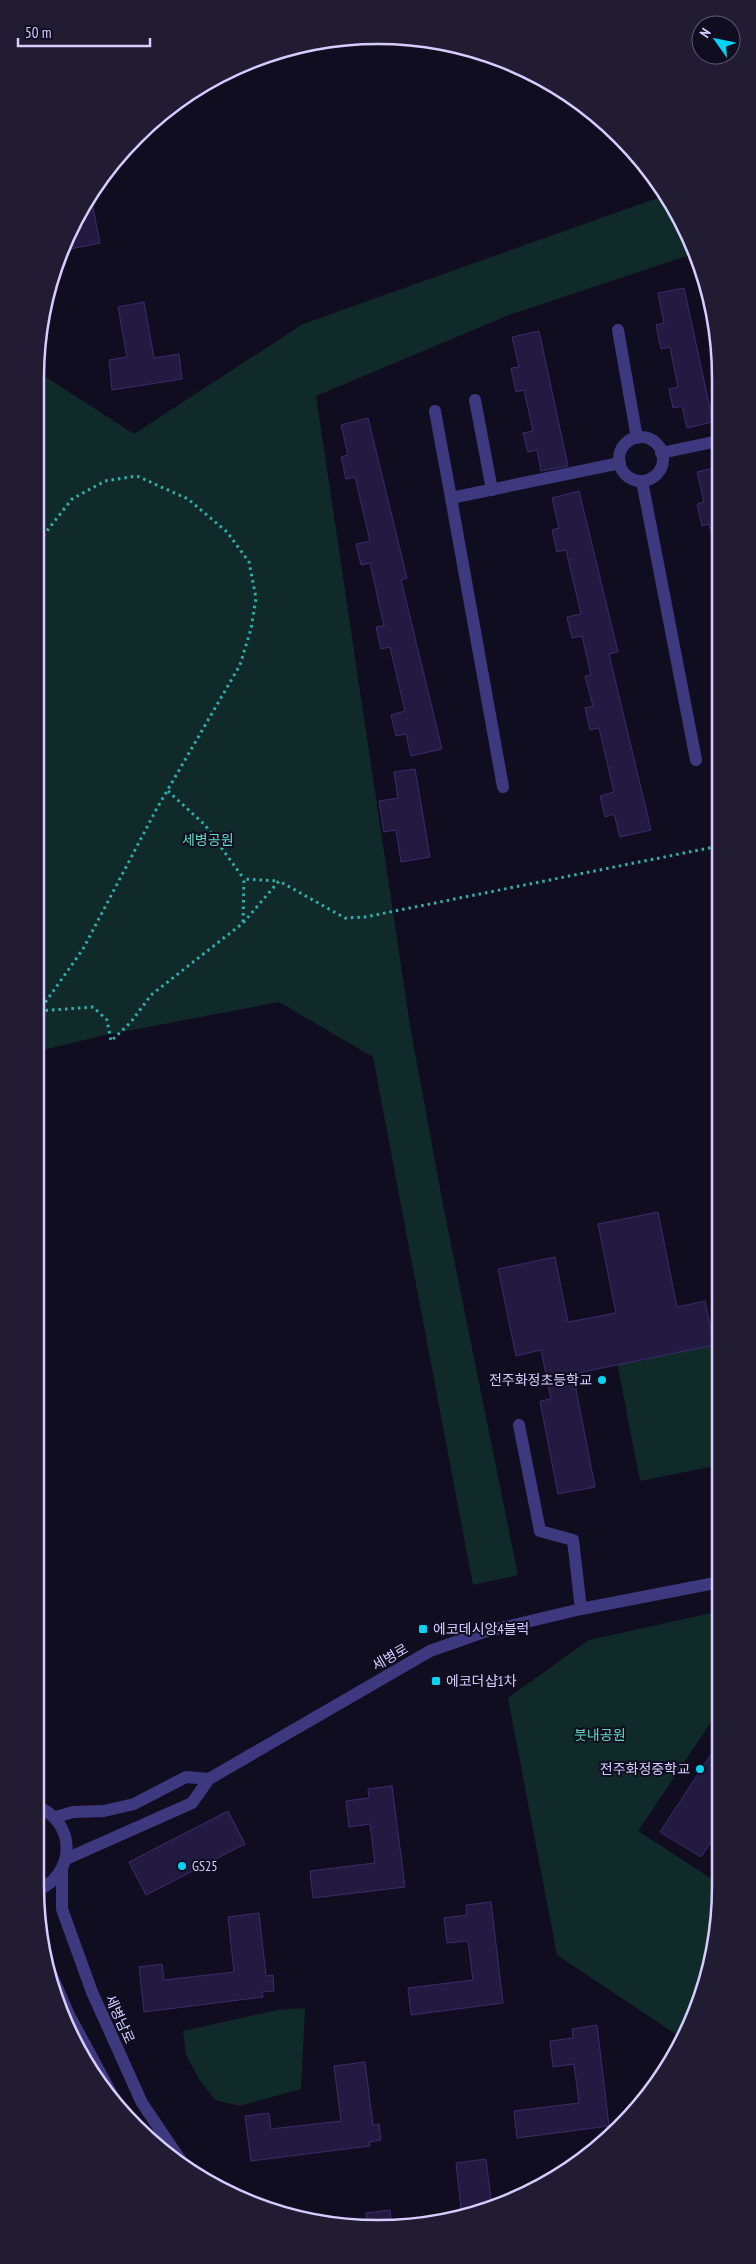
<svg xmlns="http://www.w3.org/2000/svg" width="756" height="2264" viewBox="0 0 756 2264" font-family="'PT Sans Narrow','Noto Sans KR',sans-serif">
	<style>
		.green { fill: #102a2a }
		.building { fill: #231a41; stroke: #3b2c6d }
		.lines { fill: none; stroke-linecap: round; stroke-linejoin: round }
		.path { stroke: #30b0ad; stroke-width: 3; stroke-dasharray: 2.5 4; stroke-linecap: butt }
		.minor { stroke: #3e397f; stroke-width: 12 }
		.poi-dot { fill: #04d4f4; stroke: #110d20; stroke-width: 2 }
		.labels { text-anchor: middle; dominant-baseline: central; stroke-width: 4; stroke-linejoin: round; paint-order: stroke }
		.park-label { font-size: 14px; fill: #5bddc1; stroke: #110d20 }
		.poi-label { font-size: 14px; fill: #d5cdfe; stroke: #110d20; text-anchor: start }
		.street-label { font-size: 14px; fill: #d5cdfe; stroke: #110d20 }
		.rim { fill: none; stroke: #d5cdfe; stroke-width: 2.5 }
	</style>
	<rect width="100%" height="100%" fill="#110d20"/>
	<g class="green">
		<path d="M663 196 682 228 693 254 509 315 316 396 410 1026 444 1210 518 1575 473 1585 373 1057 279 1002 101 1036 35 1052V378L38 349 44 376 134 434 303 324Z"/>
		<path d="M720 1342V1465L640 1481 617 1362Z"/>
		<path d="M720 1611 721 1707 638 1831 721 1885C717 1939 709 1991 683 2039L557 1955 508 1698 589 1640Z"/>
		<path d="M305 2008 301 2089 240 2106 215 2100 199 2079 186 2055 183 2031 278 2010Z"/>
	</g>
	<g class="building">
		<path d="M90 193 100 243 60 251 61 246Z"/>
		<path d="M684 288 713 422 687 428 682 406 673 408 669 389 678 387 670 347 661 349 656 325 664 323 658 293Z"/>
		<path d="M144 302 154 358 179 354 182 379 112 390 109 360 127 357 118 307Z"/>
		<path d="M539 331 568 466 541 471 537 450 528 452 523 433 533 431 524 390 516 392 511 368 519 367 512 337Z"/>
		<path d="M368 418 407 578 401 580 442 749 411 756 406 734 396 736 391 715 405 711 390 647 381 649 376 627 384 626 370 563 361 565 356 544 370 541 355 477 346 479 341 457 348 455 341 425Z"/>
		<path d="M718 467V538L713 539 709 524 702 526 697 504 704 502 697 472Z"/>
		<path d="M579 491 618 652 609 654 651 830 620 837 614 814 605 817 600 796 614 792 599 728 590 730 585 708 593 706 585 676 591 675 582 636 572 638 567 617 581 614 566 550 557 552 552 530 559 528 552 498Z"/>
		<path d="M415 769 430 857 401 862 396 830 384 832 379 801 398 798 394 772Z"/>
		<path d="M658 1212 677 1307 705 1301 714 1345 573 1374 595 1487 558 1494 540 1401 551 1399 541 1350 516 1356 498 1269 555 1257 568 1322 616 1313 598 1224Z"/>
		<path d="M721 1739V1826L701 1857 660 1832Z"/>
		<path d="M392 1786 405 1887 313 1898 310 1871 375 1863 370 1824 349 1827 346 1801 369 1798 368 1789Z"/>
		<path d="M228 1811 245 1844 146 1895 129 1862Z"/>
		<path d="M491 1902 503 2003 411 2015 408 1988 473 1980 468 1941 447 1943 444 1918 467 1915 466 1905Z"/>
		<path d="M259 1913 266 1976 273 1975 274 1991 262 1992 263 1997 144 2012 139 1967 162 1964 164 1980 234 1972 228 1917Z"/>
		<path d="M597 2025 609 2126 517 2138 514 2111 579 2103 574 2064 553 2067 550 2041 573 2038 572 2029Z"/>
		<path d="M365 2062 373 2125 379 2124 381 2140 369 2142 370 2146 251 2161 245 2116 269 2113 271 2129 341 2121 334 2066Z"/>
		<path d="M486 2159 492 2208 462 2218 456 2163Z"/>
		<path d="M390 2210 392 2228 368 2227 366 2213Z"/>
	</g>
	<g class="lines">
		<g class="path">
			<path d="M35 546 72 499 105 481 137 476 188 499 227 532 249 562 256 598 251 629 240 665 156 810 83 949 35 1017"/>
			<path d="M168 791 205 825 244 879"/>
			<path d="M243 922 244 879 279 881"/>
			<path d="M39 1011 93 1007 107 1020 111 1041 131 1022 151 995 243 923 279 881 345 918 365 917 719 846"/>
		</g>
		<g class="minor">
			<path d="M325 42 388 36"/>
			<path d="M618 330 637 438"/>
			<path d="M475 400 492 490"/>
			<path d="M435 411 451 498"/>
			<circle cx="641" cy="459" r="22"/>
			<path d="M661 453 718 441"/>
			<path d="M642 481 696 760"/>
			<path d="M503 787 451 498 620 463"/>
			<path d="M519 1425 540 1531 573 1540 581 1609"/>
			<path d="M35 1806C77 1820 77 1875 36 1891"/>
			<path d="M56 1817 73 1812 104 1811 134 1804 186 1777 209 1779"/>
			<path d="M66 1859 192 1803 209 1779 430 1651 484 1632 581 1609 720 1582"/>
			<path d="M62 1869V1909L92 1992 142 2103 186 2168"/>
			<path d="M41 1951 69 2015 123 2115"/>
		</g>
	</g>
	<g class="poi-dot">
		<circle cx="602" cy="1380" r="5"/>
		<rect x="418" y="1624" width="10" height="10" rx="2.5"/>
		<rect x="431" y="1676" width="10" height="10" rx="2.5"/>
		<circle cx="700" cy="1769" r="5"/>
		<circle cx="182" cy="1866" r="5"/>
	</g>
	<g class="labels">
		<g class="park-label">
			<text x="208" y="840">세병공원</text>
			<text x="600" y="1735">붓내공원</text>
		</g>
		<g class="poi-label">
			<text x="592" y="1380" text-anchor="end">전주화정초등학교</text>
			<text x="433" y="1629">에코데시앙4블럭</text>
			<text x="446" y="1681">에코더샵1차</text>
			<text x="690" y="1769" text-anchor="end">전주화정중학교</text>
			<text x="192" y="1866">GS25</text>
		</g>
		<g class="street-label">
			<text transform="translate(390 1657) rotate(-30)">세병로</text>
			<text transform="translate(120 2019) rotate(66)">세병남로</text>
		</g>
	</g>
	<path d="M0 0H756V2264H0ZM378 44H378A334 334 0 0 1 712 378V1886A334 334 0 0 1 378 2220H378A334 334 0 0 1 44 1886V378A334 334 0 0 1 378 44Z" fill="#211c32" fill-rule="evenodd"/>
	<path class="rim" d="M378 44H378A334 334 0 0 1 712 378V1886A334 334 0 0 1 378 2220H378A334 334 0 0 1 44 1886V378A334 334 0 0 1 378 44Z"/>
	<g transform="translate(716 40) rotate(303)"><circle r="24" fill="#110d20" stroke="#5f5a79"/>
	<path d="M0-4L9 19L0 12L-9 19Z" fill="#04d4f4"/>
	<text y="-8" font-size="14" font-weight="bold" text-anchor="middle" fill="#d5cdfe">N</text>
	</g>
	<path d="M18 38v8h132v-8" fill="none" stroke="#d5cdfe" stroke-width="2.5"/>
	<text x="25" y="38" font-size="15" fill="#d5cdfe" stroke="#110d20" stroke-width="4" paint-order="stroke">50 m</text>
</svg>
